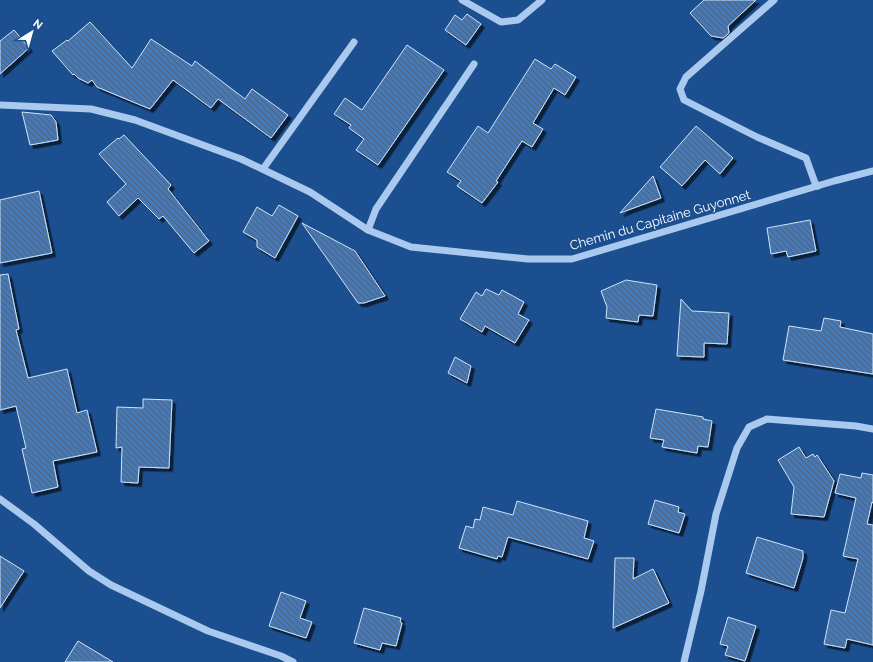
<svg xmlns="http://www.w3.org/2000/svg" width="873" height="662" viewBox="0 0 873 662" font-family="Raleway,sans-serif">
	<style>
		.building { fill: url(#building-back-hatch); stroke: #cfe3fa; filter: url(#shadow) }
		.lines { fill: none; stroke-linecap: round; stroke-linejoin: round }
		.minor { stroke: #a9c9ee; stroke-width: 7 }
		.labels { text-anchor: middle; dominant-baseline: central; stroke-width: 3; stroke-linejoin: round; paint-order: stroke }
		.street-label { font-size: 13px; fill: #fff; stroke: #1b4f8f }
	</style>
	<defs>
		<pattern id="building-back-hatch" width="6" height="6" patternUnits="userSpaceOnUse"><rect width="6" height="6" fill="#4478b7"/><path d="M-1 5l2 2M0 0l6 6M5-1l2 2" fill="none" stroke="#486282"/></pattern>
		<filter id="shadow"><feDropShadow dx="3.5" dy="3.5" stdDeviation="0" flood-color="#0009"/></filter>
	</defs>
	<rect width="100%" height="100%" fill="#1b4f8f"/>
	<g class="building">
		<path d="M704 0H756L728 26 729 33 723 38 711 36 690 13Z"/>
		<path d="M467 14 481 24 466 45 445 30 455 15 462 20Z"/>
		<path d="M90 22 132 68 151 39 192 66 195 61 245 99 252 89 288 115 271 138 218 99 211 108 173 80 150 109 97 87 92 80 88 83 78 78 74 74 73 75 52 51 67 40 68 41Z"/>
		<path d="M14 30 29 48 0 74V41Z"/>
		<path d="M407 45 444 70 378 165 356 150 364 139 349 128 351 125 334 114 345 98 362 110Z"/>
		<path d="M535 59 551 69 555 64 576 77 565 95 554 88 533 123 543 129 532 147 522 141 496 181 498 182 482 203 457 186 461 181 447 172 478 126 488 133Z"/>
		<path d="M22 112 51 115 56 122 58 140 30 145Z"/>
		<path d="M696 126 733 158 720 174 705 160 682 186 660 167Z"/>
		<path d="M124 135 171 185 168 189 209 241 194 253 163 216 159 219 138 198 119 216 107 202 126 184 99 154 118 138 119 139Z"/>
		<path d="M653 176 661 198 620 213Z"/>
		<path d="M39 191 52 253 0 263V200Z"/>
		<path d="M279 205 298 216 275 258 257 247V240L243 232 257 207 272 216Z"/>
		<path d="M810 220 816 251 788 257 786 251 771 254 767 228Z"/>
		<path d="M302 223 355 251 385 296 364 303H358Z"/>
		<path d="M8 274 19 329 16 330 28 378 67 369 77 413 87 410 97 452 53 461 58 487 32 493 22 449 26 448 16 406 0 410V275Z"/>
		<path d="M626 280 657 285 653 316 639 315 638 322 606 318 607 307 601 291Z"/>
		<path d="M486 289 499 295 502 290 524 302 518 314 529 320 515 343 485 326 482 332 460 319 476 292 482 296Z"/>
		<path d="M681 299 692 311 729 313 727 344 704 343V357L677 356Z"/>
		<path d="M824 318 841 321 840 327 873 334V374L783 360 789 326 821 331Z"/>
		<path d="M455 357 471 366 467 383 448 373Z"/>
		<path d="M143 399 172 400 169 468 139 467 138 483 121 482 122 447 116 448 117 407 143 408Z"/>
		<path d="M656 409 703 417V419L712 421 708 447 698 446 697 453 662 447 664 440 650 438Z"/>
		<path d="M799 447 806 458 813 454 815 457 817 455 834 481 824 517 791 514 794 487 778 460Z"/>
		<path d="M862 473 873 475V503L872 502 867 524 873 525V645L847 639 845 648 824 644 831 610 845 613 858 559 843 556 856 498 835 493 840 474 861 478Z"/>
		<path d="M655 500 679 507 678 512 685 514 679 533 648 524Z"/>
		<path d="M517 501 588 521 584 538 594 541 588 559 508 537 502 557 498 556 497 559 459 548 466 526 473 528 475 519 480 520 483 507 513 515Z"/>
		<path d="M757 537 803 551V558L794 588 746 573Z"/>
		<path d="M0 556 24 571 0 608Z"/>
		<path d="M615 558H634L633 579 653 569 669 603 613 628Z"/>
		<path d="M281 592 306 601 300 618 312 622 306 638 269 626Z"/>
		<path d="M364 608 401 618 400 622 402 623 396 646 382 643 380 650 354 643Z"/>
		<path d="M728 617 756 626 745 661 725 655 728 646 720 644Z"/>
		<path d="M78 641 113 662H65Z"/>
	</g>
	<g class="lines">
		<g class="minor">
			<path d="M462 0 501 22 518 20 542 0"/>
			<path d="M774 0 686 77 680 89 684 100 757 137 806 158 815 183 818 186"/>
			<path d="M0 105 91 109 135 120 241 159 310 192 368 230 411 247 528 259H572L834 181 873 171"/>
			<path d="M263 169 354 42"/>
			<path d="M368 230 376 209 474 64"/>
			<path d="M0 499 34 524 89 571 111 585 208 631 281 656 293 662"/>
			<path d="M684 662 701 591 716 514 737 448 749 427 767 419 856 426 873 429"/>
		</g>
	</g>
	<g class="labels">
		<g class="street-label">
			<text transform="translate(660 220) rotate(-16)">Chemin du Capitaine Guyonnet</text>
		</g>
	</g>
	<g transform="translate(32 32) rotate(37)" stroke="#1b4f8f" stroke-width="3" paint-order="stroke">
	<path d="M0-3L7 15L0 10L-7 15Z" fill="#ffffff"/>
	<text y="-6" font-size="11" font-weight="bold" text-anchor="middle" fill="#ffffff">N</text>
	</g>
</svg>
